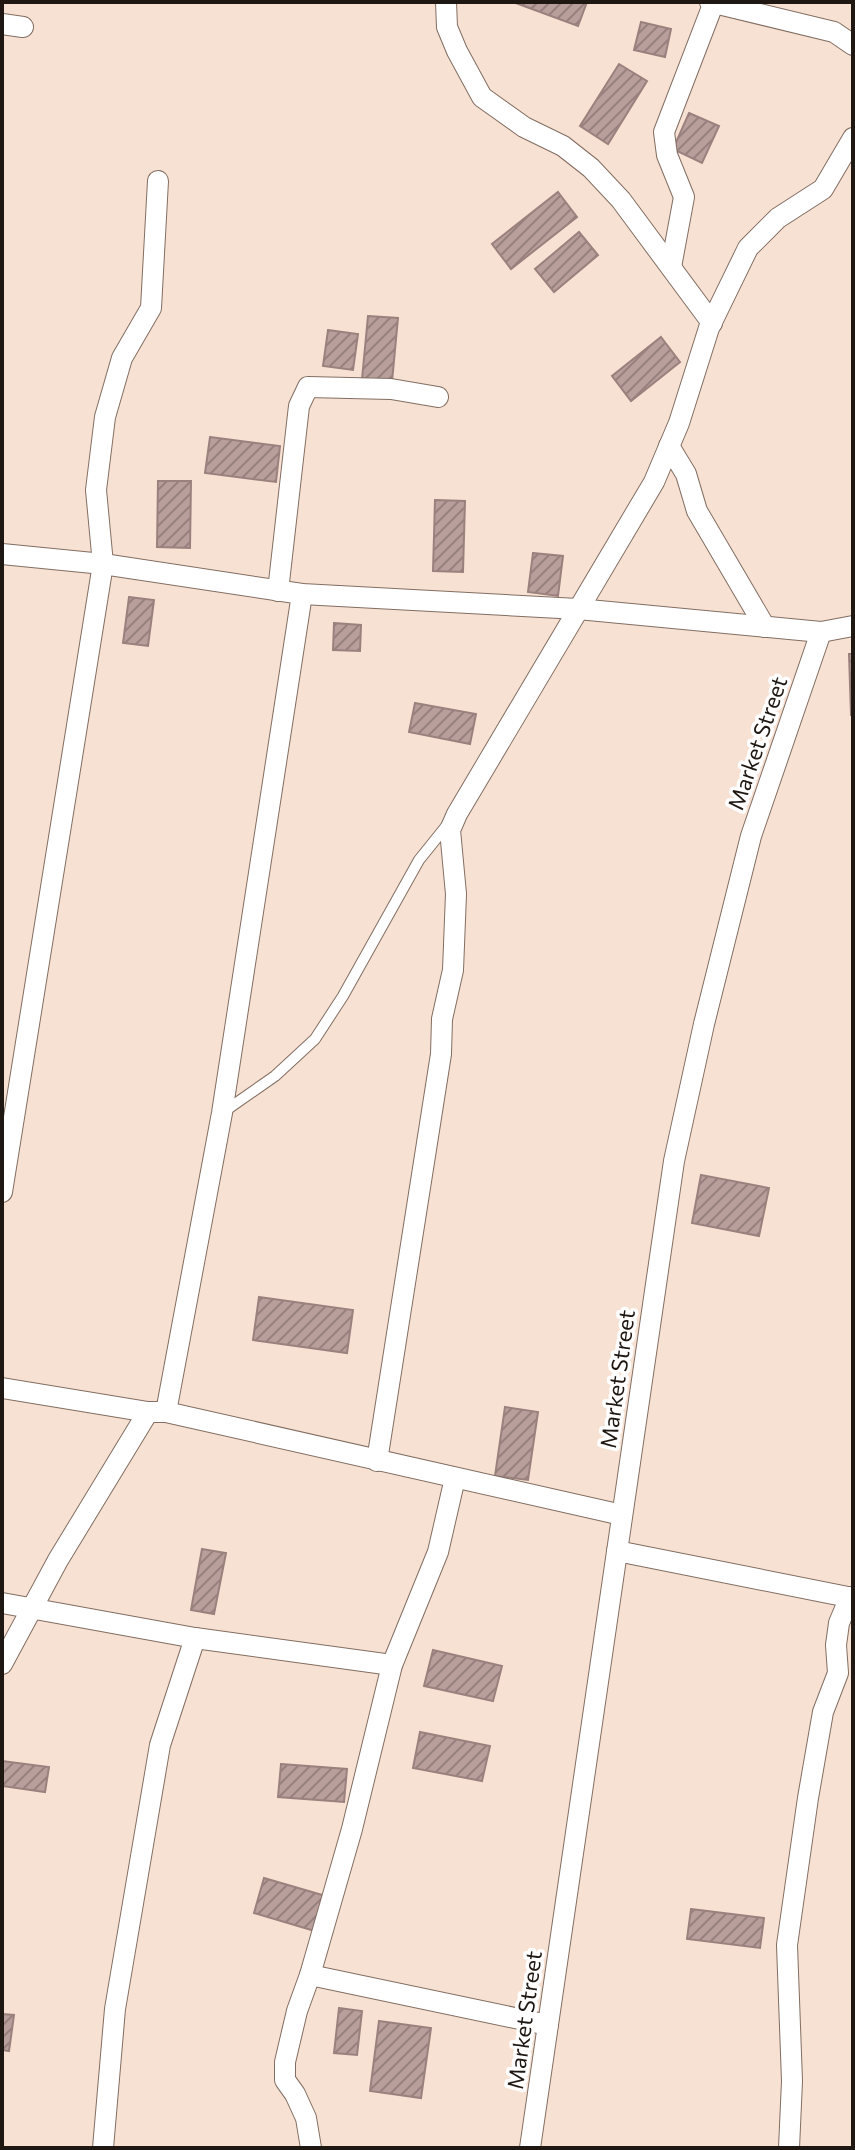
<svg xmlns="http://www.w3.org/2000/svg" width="855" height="2150" viewBox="0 0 855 2150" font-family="Commissioner,sans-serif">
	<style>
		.building { fill: url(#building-hatch); stroke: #9b817e; stroke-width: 2 }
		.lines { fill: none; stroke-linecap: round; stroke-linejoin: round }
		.lane-casing { stroke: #826e62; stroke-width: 12 }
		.street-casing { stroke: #826e62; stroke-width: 22 }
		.lane { stroke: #fff; stroke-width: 10 }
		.street { stroke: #fff; stroke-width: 20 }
		.labels { text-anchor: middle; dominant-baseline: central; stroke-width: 7; stroke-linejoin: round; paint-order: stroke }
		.street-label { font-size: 22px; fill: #1f1712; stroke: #fff }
	</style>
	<defs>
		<pattern id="building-hatch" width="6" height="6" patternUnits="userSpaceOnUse" patternTransform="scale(2)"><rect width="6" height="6" fill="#b99f9c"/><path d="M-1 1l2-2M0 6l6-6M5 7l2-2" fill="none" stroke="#96817e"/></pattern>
	</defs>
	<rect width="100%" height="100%" fill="#f7e1d2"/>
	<g class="building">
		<path d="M513 2H587L578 26Z"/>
		<path d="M641 22 671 29 665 57 634 50Z"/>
		<path d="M619 64 647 81 608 144 580 126Z"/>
		<path d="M689 113 719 126 702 163 673 149Z"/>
		<path d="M558 192 577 217 511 269 492 244Z"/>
		<path d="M579 232 598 255 554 292 535 269Z"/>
		<path d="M368 316 398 318 392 382 362 379Z"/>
		<path d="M328 330 358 334 353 370 323 366Z"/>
		<path d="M661 337 680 362 631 401 612 376Z"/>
		<path d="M210 437 280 446 276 482 205 473Z"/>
		<path d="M158 481H191L190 548 157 547Z"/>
		<path d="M435 500 465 501 463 572 433 571Z"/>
		<path d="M533 553 563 556 558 596 528 592Z"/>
		<path d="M129 597 154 600 148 646 123 643Z"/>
		<path d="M334 623 361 625 360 651 333 650Z"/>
		<path d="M849 654H853V715H851Z"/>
		<path d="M415 703 476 714 470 744 409 732Z"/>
		<path d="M701 1175 769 1188 759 1236 692 1223Z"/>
		<path d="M259 1297 353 1310 347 1353 253 1340Z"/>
		<path d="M505 1407 538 1412 528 1480 495 1476Z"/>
		<path d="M202 1549 226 1553 214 1614 191 1610Z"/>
		<path d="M433 1650 502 1666 493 1701 424 1686Z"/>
		<path d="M420 1732 490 1746 482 1781 413 1768Z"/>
		<path d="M2 1761 49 1767 45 1792 2 1786Z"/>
		<path d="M281 1764 347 1769 344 1802 278 1797Z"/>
		<path d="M264 1878 329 1897 318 1932 254 1913Z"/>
		<path d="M691 1909 764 1918 760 1948 687 1939Z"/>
		<path d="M339 2008 362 2011 357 2055 334 2053Z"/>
		<path d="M2 2014 14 2015 9 2051 2 2050Z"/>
		<path d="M379 2021 431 2028 421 2098 370 2091Z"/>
	</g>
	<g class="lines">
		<defs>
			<path id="lane" d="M222 1113 275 1076 315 1039 343 996 419 860 448 824"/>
			<g id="street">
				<path d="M446 2 447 27 457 51 482 97 524 127 563 146 591 168 621 200 712 323"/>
				<path d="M710 2 834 32 853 45"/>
				<path d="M2 24 23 27"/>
				<path d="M671 267 684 197 667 155 664 132 714 2"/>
				<path d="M669 446 686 474 697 511 765 627"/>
				<path d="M2 554 103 564 302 594 578 609 821 632 853 626"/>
				<path d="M278 591 299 406 308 387 391 389 438 397"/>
				<path d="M2 1192 103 564 96 490 105 417 122 358 151 308 158 181"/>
				<path d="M2 1388 148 1412H166L622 1515"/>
				<path d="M166 1412 222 1113 302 594"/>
				<path d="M377 1461 441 1054 442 1019 453 970 456 894 450 830 457 814 654 482 679 423 709 328 748 248 778 218 823 189 853 138"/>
				<path d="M617 1551 853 1598"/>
				<path d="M2 1603 195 1638 392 1665"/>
				<path d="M2 1664 58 1560 148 1412"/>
				<path d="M310 1975 548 2025"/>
				<path d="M103 2148 115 2009 160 1745 195 1638"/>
				<path d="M311 2148 306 2118 295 2094 285 2080V2062L297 2011 310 1975 352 1829 392 1665 438 1552 455 1478"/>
				<path d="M530 2148 674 1161 704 1024 751 836 821 632"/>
				<path d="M789 2148 792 2081 787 1945 808 1798 823 1712 838 1673 836 1645 839 1623 850 1597"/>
			</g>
		</defs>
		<use href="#lane" class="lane-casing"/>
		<use href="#street" class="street-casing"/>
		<use href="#lane" class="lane"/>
		<use href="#street" class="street"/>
	</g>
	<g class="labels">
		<g class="street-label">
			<text transform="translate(757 743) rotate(-71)">Market Street</text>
			<text transform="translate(617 1379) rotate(-82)">Market Street</text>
			<text transform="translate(524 2020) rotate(-82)">Market Street</text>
		</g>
	</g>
	<rect width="855" height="2150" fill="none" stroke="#1f1712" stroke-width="8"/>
</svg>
